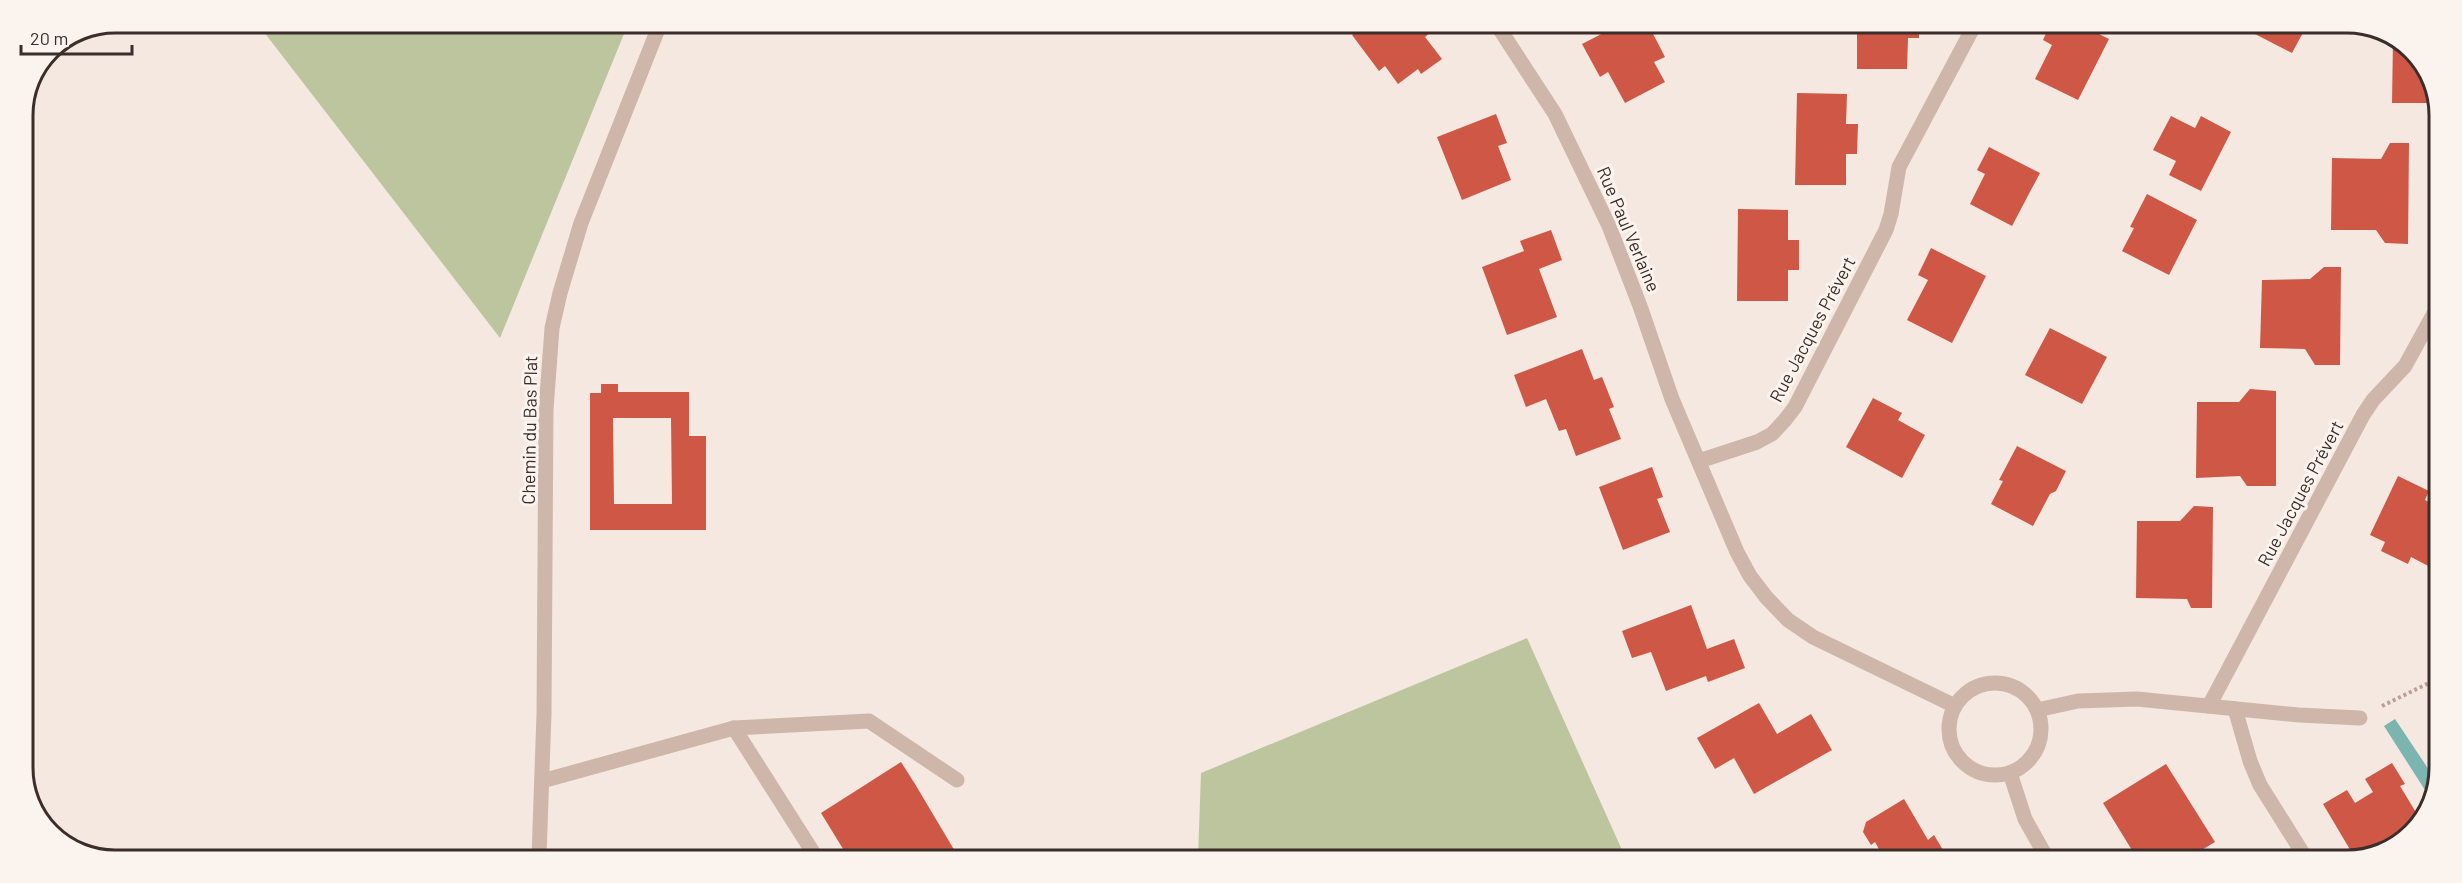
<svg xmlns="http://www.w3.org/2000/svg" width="2462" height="883" viewBox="0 0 2462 883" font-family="Barlow,sans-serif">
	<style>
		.green { fill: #bcc59e }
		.water { fill: #7cb4b0 }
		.building { fill: #ce5745; fill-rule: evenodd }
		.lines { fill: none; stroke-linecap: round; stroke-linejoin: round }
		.path { stroke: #baa094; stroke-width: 4; stroke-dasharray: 3 3; stroke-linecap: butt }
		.service { stroke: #ceb7aa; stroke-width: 15 }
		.minor { stroke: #ceb7aa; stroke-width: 15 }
		.labels { text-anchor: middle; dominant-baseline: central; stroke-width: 6; stroke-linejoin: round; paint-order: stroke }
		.street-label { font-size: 18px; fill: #3b2e2a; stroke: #fbf3ed }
		.rim { fill: none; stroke: #3b2e2a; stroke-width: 3 }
	</style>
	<rect width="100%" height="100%" fill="#f5e8e0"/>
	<g class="green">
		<path d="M257 23 628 24 500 338Z"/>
		<path d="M1527 638 1626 859 1198 858 1201 773Z"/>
	</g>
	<path class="water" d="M2395 719 2435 779V798L2432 801 2384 726Z"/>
	<g class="building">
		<path d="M1365 25H1424L1430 33 1425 37 1442 59 1421 74 1418 69 1398 84 1385 66 1379 71 1352 35Z"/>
		<path d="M1617 26H1630L1634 33 1649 26 1665 57 1654 62 1665 82 1625 103 1608 72 1600 77 1582 44Z"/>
		<path d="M1857 26H1919V38H1908L1907 69H1857Z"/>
		<path d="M2049 27H2085L2109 39 2078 100 2035 79 2052 45 2043 40Z"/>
		<path d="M2256 27H2306L2292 53 2253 33Z"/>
		<path d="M2393 39 2420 58 2437 103H2392Z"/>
		<path d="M1797 93 1847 94 1846 124H1858L1857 154H1846V185H1795Z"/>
		<path d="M1496 114 1507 143 1498 146 1511 180 1462 200 1437 137Z"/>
		<path d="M2171 116 2195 128 2201 116 2231 132 2201 191 2169 175 2176 161 2153 150Z"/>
		<path d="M2390 143H2409L2408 244 2385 243 2376 230H2331L2332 158 2381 159Z"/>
		<path d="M1989 147 2040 173 2012 226 1970 204 1985 174 1977 170Z"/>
		<path d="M2147 194 2197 220 2169 275 2122 251 2134 228 2130 227Z"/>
		<path d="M1738 209 1788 210V240H1799V270H1788V301H1737Z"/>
		<path d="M1551 230 1562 260 1539 269 1557 317 1507 335 1482 267 1524 251 1520 241Z"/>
		<path d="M1931 248 1986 276 1952 343 1907 320 1928 280 1918 275Z"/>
		<path d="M2324 267H2341L2340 365H2315L2305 349 2260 348 2262 280 2310 279Z"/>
		<path d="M2050 328 2107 357 2082 404 2025 375Z"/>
		<path d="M1582 349 1594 380 1602 377 1614 407 1609 409 1621 439 1576 456 1566 429 1559 431 1546 399 1526 407 1514 375Z"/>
		<path d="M601 384H618V392H689V436H706V530H590V393H601ZM613 418H671L672 504H614Z"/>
		<path d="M2250 389 2276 391V486H2247L2240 476 2196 478 2197 402H2239Z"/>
		<path d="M1873 398 1902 413 1898 420 1925 435 1902 478 1846 447Z"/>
		<path d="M2017 446 2066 471 2056 491 2050 494 2033 526 1991 504 2003 481 1999 480Z"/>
		<path d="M1652 467 1663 497 1657 499 1670 532 1623 550 1599 487Z"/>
		<path d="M2398 476 2429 491 2425 500 2437 506 2436 570 2411 557 2408 564 2381 551 2385 542 2370 535Z"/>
		<path d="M2194 506 2213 507 2212 608H2191L2187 599 2136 598 2137 521H2180Z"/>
		<path d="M1691 605 1707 649 1734 639 1745 668 1708 682 1706 676 1666 691 1651 652 1632 658 1622 631Z"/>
		<path d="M1759 703 1777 734 1811 714 1832 750 1754 794 1734 758 1715 769 1697 738Z"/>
		<path d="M901 762 915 784 959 858 848 857 821 813Z"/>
		<path d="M2392 763 2405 784 2400 786 2420 819 2405 840 2399 831 2379 843 2381 846 2372 852 2355 858 2323 804 2347 790 2355 803 2373 792 2365 779Z"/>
		<path d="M2166 764 2215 842 2185 860H2138L2103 803Z"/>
		<path d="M1904 799 1928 840 1934 835 1949 860H1885L1875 842 1871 845 1863 832 1866 822Z"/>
	</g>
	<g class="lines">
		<path class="path" d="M2382 706 2435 680"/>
		<g class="service">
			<path d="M734 728 816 857"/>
			<path d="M542 781 734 728 869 721 957 780"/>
		</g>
		<g class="minor">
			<path d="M1497 25 1555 114 1609 226 1640 306 1672 399 1737 552 1750 576 1766 597 1788 620 1813 637 1955 706"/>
			<path d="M1699 461 1757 442 1772 434 1785 420 1795 407 1886 230 1891 214 1899 167 1974 26"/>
			<circle cx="1995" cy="729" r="46"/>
			<path d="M2209 706 2363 415 2373 400 2405 366 2438 306"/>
			<path d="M2235 709 2250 761 2260 785 2307 860"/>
			<path d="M2037 710 2078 701 2137 699 2299 715 2360 718"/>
			<path d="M2010 773 2025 819 2048 860"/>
			<path d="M539 857 544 714 546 410 552 328 560 293 581 223 660 24"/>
		</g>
	</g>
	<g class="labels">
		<g class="street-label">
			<text transform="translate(1629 229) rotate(67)">Rue Paul Verlaine</text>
			<text transform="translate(1812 329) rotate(-62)">Rue Jacques Prévert</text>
			<text transform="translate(529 430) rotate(-89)">Chemin du Bas Plat</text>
			<text transform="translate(2300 493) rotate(-62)">Rue Jacques Prévert</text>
		</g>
	</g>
	<path d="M0 0H2462V883H0ZM115 33H2347A82 82 0 0 1 2429 115V768A82 82 0 0 1 2347 850H115A82 82 0 0 1 33 768V115A82 82 0 0 1 115 33Z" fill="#fbf3ed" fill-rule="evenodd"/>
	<path class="rim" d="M115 33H2347A82 82 0 0 1 2429 115V768A82 82 0 0 1 2347 850H115A82 82 0 0 1 33 768V115A82 82 0 0 1 115 33Z"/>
	<path d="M21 45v9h111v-9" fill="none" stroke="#3b2e2a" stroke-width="3"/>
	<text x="30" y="45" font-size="18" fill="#3b2e2a" stroke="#fbf3ed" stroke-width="4.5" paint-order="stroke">20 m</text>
</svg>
